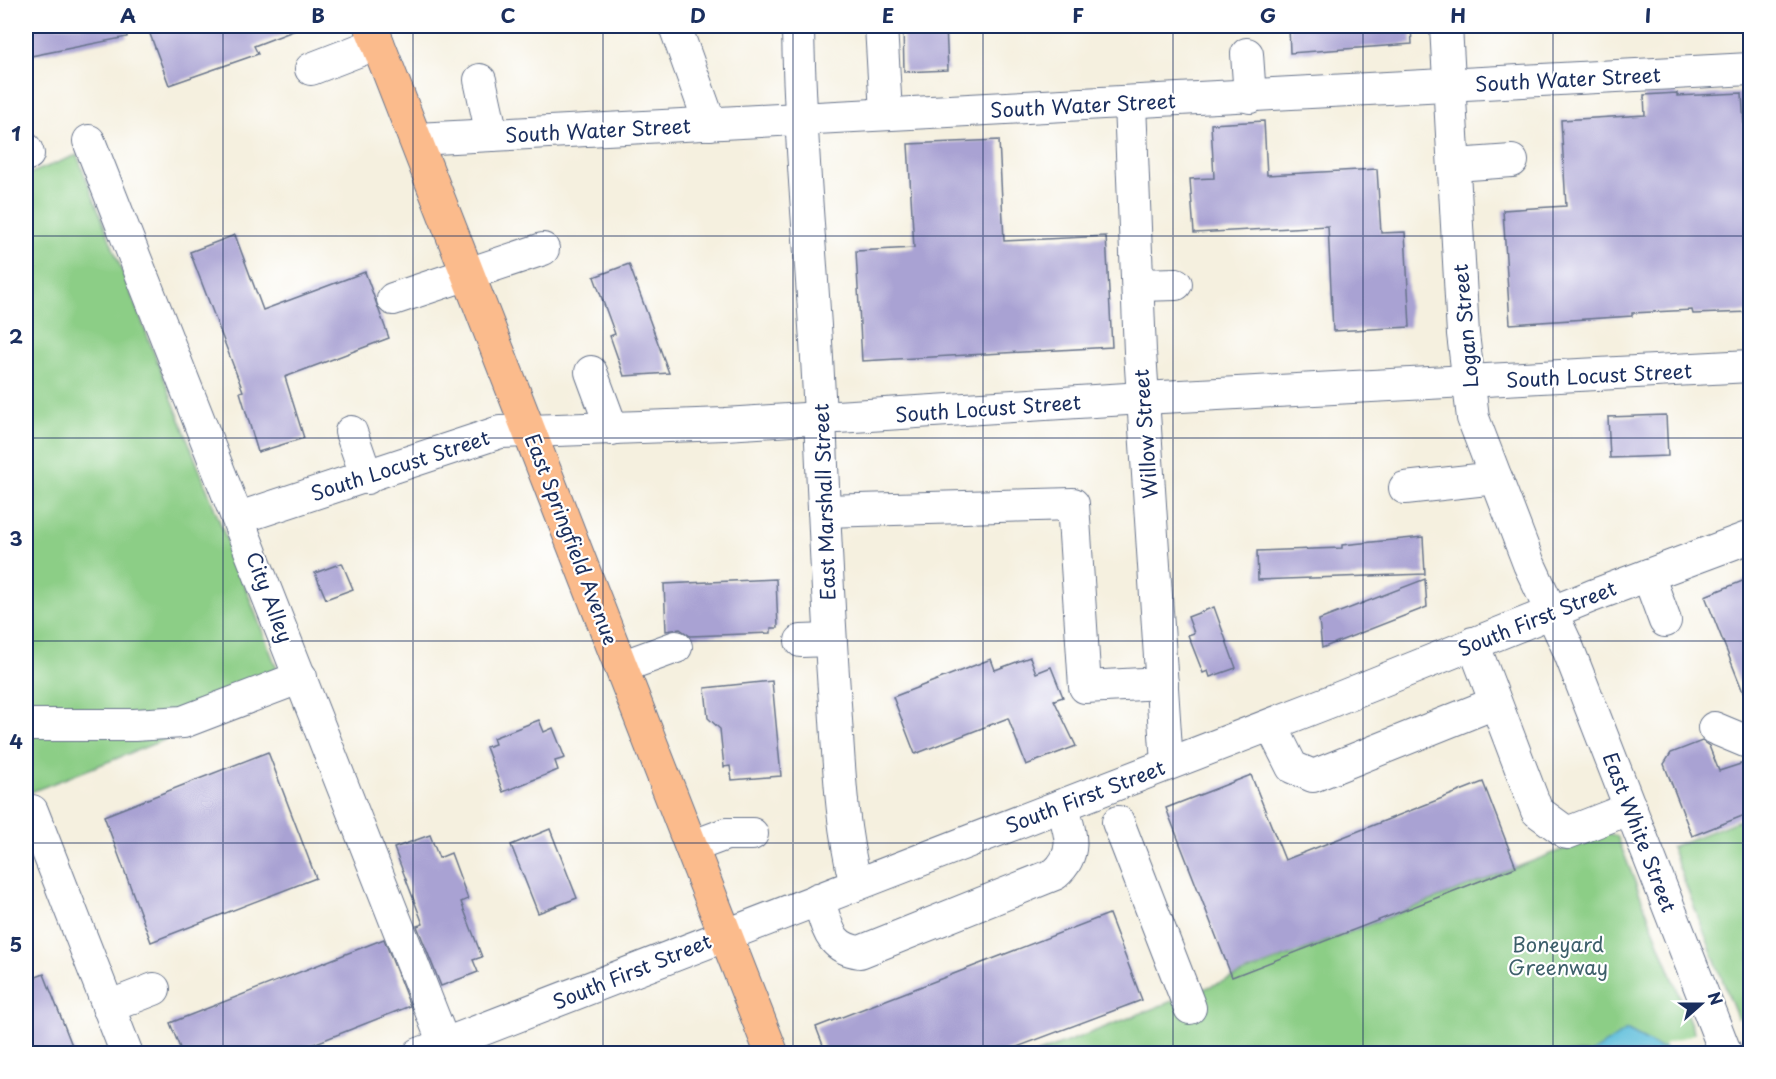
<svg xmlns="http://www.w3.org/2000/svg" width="1776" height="1079" viewBox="0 0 1776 1079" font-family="'Playpen Sans',sans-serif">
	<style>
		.green { fill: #8cce86; stroke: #547e72; stroke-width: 1.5 }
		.water { fill: #5cbdda; stroke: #3c769c; stroke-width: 1.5 }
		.pier { fill: #f5f0df }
		.building { fill: #a9a2d3 }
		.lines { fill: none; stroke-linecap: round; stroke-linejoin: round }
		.minor-casing { stroke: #67738b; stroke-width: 34 }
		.major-casing { stroke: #67738b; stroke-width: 35 }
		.minor { stroke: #fff; stroke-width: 32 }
		.major { stroke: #fbbb8c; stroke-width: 33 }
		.grid { fill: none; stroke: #1b2f5e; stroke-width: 1.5; stroke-opacity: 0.55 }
		.labels { text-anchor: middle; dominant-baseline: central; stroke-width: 4.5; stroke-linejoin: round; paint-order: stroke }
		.street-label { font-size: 20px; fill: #1b2f5e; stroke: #fff }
		.park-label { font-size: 20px; fill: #3d5f6a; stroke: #fff }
		.neatline { fill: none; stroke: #1b2f5e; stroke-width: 2 }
		.grid-label { font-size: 20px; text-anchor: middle; font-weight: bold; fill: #1b2f5e }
	</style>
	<rect width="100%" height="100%" fill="#fff"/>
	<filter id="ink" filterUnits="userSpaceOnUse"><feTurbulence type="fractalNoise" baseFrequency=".0167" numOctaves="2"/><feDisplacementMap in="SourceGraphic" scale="12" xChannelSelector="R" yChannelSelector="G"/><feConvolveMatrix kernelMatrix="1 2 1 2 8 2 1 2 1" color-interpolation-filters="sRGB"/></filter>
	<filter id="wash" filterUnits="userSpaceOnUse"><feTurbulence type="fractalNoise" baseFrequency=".008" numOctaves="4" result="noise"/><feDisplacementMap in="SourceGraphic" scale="24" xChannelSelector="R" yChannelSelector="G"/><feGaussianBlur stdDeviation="1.35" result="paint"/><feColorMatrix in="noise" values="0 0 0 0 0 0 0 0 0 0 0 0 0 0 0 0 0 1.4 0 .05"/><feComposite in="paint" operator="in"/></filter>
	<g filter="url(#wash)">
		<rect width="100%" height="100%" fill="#f5f0df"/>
		<g class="green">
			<path d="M77 155 286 692 26 794V175Z"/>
			<path d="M1750 816V1051L1671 847Z"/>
			<path d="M1605 833 1617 836 1702 1053 1036 1054Z"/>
		</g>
		<path class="water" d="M1626 1030 1660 1048 1673 1045 1750 1053 1590 1054Z"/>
		<path class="pier" d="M1750 1015V1053H1668L1664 1044Z"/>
		<g id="blocks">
			<g class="building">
				<path d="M26 26H126L127 37 26 57Z"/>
				<path d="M147 26H301V28L254 46 258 54 169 85Z"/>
				<path d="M903 26H946L948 70 904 72Z"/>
				<path d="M1289 26H1411L1412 44 1290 53Z"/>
				<path d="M1677 93V96L1742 93 1750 225V312L1693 314 1692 310 1632 313V316L1510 324 1503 210 1566 206 1561 120 1645 115 1644 95Z"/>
				<path d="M1264 121 1267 175 1377 169 1381 233 1405 232 1410 327 1333 331 1328 226 1194 233 1190 179 1214 178 1211 124Z"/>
				<path d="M999 140 1004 241 1106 236 1112 347 862 361 856 251 914 248 908 144Z"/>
				<path d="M235 235 263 310 365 272 389 338 285 377 304 438 258 452 240 392 243 391 190 252Z"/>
				<path d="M629 264 669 373 624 376 610 336 615 334 594 277Z"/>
				<path d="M1666 415 1668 456 1610 458 1608 417Z"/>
				<path d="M1423 537 1425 574 1258 580 1257 551 1342 548V545Z"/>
				<path d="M342 563 353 589 326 599 315 573Z"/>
				<path d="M1750 578V707H1749L1705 596Z"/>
				<path d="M776 579 778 628H771V633L690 636 680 629 666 631 664 584Z"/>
				<path d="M1425 579 1427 607 1322 648 1319 620Z"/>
				<path d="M1214 607 1236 668 1210 677 1208 671 1203 673 1188 635 1194 633 1188 617Z"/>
				<path d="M1030 657 1036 673 1051 667 1063 697 1054 700 1076 746 1026 765 1008 718 915 754 893 697 991 659 995 670Z"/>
				<path d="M772 681 781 776 732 780 730 766 724 767 720 729 708 718 705 688Z"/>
				<path d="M539 720 544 732 553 728 565 758 555 761 558 770 503 792 486 747 495 744 493 738Z"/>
				<path d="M1702 741 1709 746 1719 771 1750 761V813L1692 836 1664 764 1671 753Z"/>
				<path d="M268 752 316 878 151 942 104 816Z"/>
				<path d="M1251 775 1285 860 1483 782 1516 867 1232 977 1166 808Z"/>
				<path d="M550 829 577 898 538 913 511 845Z"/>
				<path d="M430 835 439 858 451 853 468 899 461 902 482 957 473 960 478 972 441 986 417 926 423 924 394 848Z"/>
				<path d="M1109 914 1142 1000 1001 1053H826L816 1027Z"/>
				<path d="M384 939 410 1006 291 1053H182L170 1023Z"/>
				<path d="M44 974 75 1053H26V981Z"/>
			</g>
		</g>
	</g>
	<g filter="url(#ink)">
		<use href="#blocks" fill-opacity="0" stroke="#67738b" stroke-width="1.5"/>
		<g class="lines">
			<defs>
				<g id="minor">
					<path d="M675 26 710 124"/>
					<path d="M881 26 886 113"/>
					<path d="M1446 26 1463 334 1473 418 1529 564 1567 646 1726 1054"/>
					<path d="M798 28C800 158 815 288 820 418 824 514 828 609 835 704 839 765 841 826 856 885"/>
					<path d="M1247 54 1250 97"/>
					<path d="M311 69 378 43"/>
					<path d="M480 80 492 135"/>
					<path d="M1130 104 1140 352 1167 764"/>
					<path d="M416 139 1750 69"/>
					<path d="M89 141 448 1054"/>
					<path d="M26 149 28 154"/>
					<path d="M1455 165 1512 161"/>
					<path d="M1138 285 1176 284"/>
					<path d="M393 299 543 249"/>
					<path d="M591 372 612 429"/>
					<path d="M351 432 367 478"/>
					<path d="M1405 488 1496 478"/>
					<path d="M824 511 1073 504 1085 687 1162 683"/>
					<path d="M239 518 500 432 725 424 1143 398 1750 366"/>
					<path d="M1648 575 1665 621"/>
					<path d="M801 641 830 640"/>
					<path d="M1473 643 1537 811 1567 833 1631 808"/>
					<path d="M621 667 676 647"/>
					<path d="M26 725H134L183 722 301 677"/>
					<path d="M1271 725 1292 767 1313 776 1495 703"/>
					<path d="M1714 728 1750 743"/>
					<path d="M32 811 127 1054"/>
					<path d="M1118 822 1190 1008"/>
					<path d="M691 847 726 834H752"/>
					<path d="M818 899C828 926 828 948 860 952L1055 874C1079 853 1070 832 1062 805"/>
					<path d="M108 1007 154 989"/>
					<path d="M419 1054 1329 702 1592 596 1750 537"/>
				</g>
				<path id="major" d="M371 26 772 1054"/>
			</defs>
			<use href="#minor" class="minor-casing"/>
			<use href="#major" class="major-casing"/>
			<use href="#minor" class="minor"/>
			<use href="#major" class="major"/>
		</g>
	</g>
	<path class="grid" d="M223 26V1054M413 26V1054M603 26V1054M793 26V1054M983 26V1054M1173 26V1054M1363 26V1054M1553 26V1054M26 236H1750M26 438H1750M26 641H1750M26 843H1750"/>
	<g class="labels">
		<g class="street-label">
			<text transform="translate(1568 79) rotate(-3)">South Water Street</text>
			<text transform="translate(1083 105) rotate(-3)">South Water Street</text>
			<text transform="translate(598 130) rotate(-3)">South Water Street</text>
			<text transform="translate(1465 326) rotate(-95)">Logan Street</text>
			<text transform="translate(1599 375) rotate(-3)">South Locust Street</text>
			<text transform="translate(988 408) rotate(-4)">South Locust Street</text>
			<text transform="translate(1145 434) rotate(-94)">Willow Street</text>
			<text transform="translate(400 465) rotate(-18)">South Locust Street</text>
			<text transform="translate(824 502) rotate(-92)">East Marshall Street</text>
			<text transform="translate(572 539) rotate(69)">East Springfield Avenue</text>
			<text transform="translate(270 597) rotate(69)">City Alley</text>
			<text transform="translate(1537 618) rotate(-22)">South First Street</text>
			<text transform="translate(1085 796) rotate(-21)">South First Street</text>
			<text transform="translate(1640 832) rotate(69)">East White Street</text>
			<text transform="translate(632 971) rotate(-22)">South First Street</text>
		</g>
		<g class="park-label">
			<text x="1558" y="944">Boneyard<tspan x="1558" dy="23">Greenway</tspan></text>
		</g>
	</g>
	<rect width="1776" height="1079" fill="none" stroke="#fff" stroke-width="66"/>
	<g transform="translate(1701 1004) rotate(69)" stroke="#ffffff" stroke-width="4.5" paint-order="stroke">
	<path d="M0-4.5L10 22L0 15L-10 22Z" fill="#1b2f5e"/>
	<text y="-9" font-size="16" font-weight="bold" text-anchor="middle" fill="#1b2f5e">N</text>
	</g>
	<rect x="33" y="33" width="1710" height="1013" class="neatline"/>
	<g class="grid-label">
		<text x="128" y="23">A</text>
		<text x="318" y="23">B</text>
		<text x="508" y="23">C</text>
		<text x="698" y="23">D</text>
		<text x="888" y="23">E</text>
		<text x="1078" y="23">F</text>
		<text x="1268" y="23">G</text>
		<text x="1458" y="23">H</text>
		<text x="1648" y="23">I</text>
		<text x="16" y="141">1</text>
		<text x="16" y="344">2</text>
		<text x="16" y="546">3</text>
		<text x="16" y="749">4</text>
		<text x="16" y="952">5</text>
	</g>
</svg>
